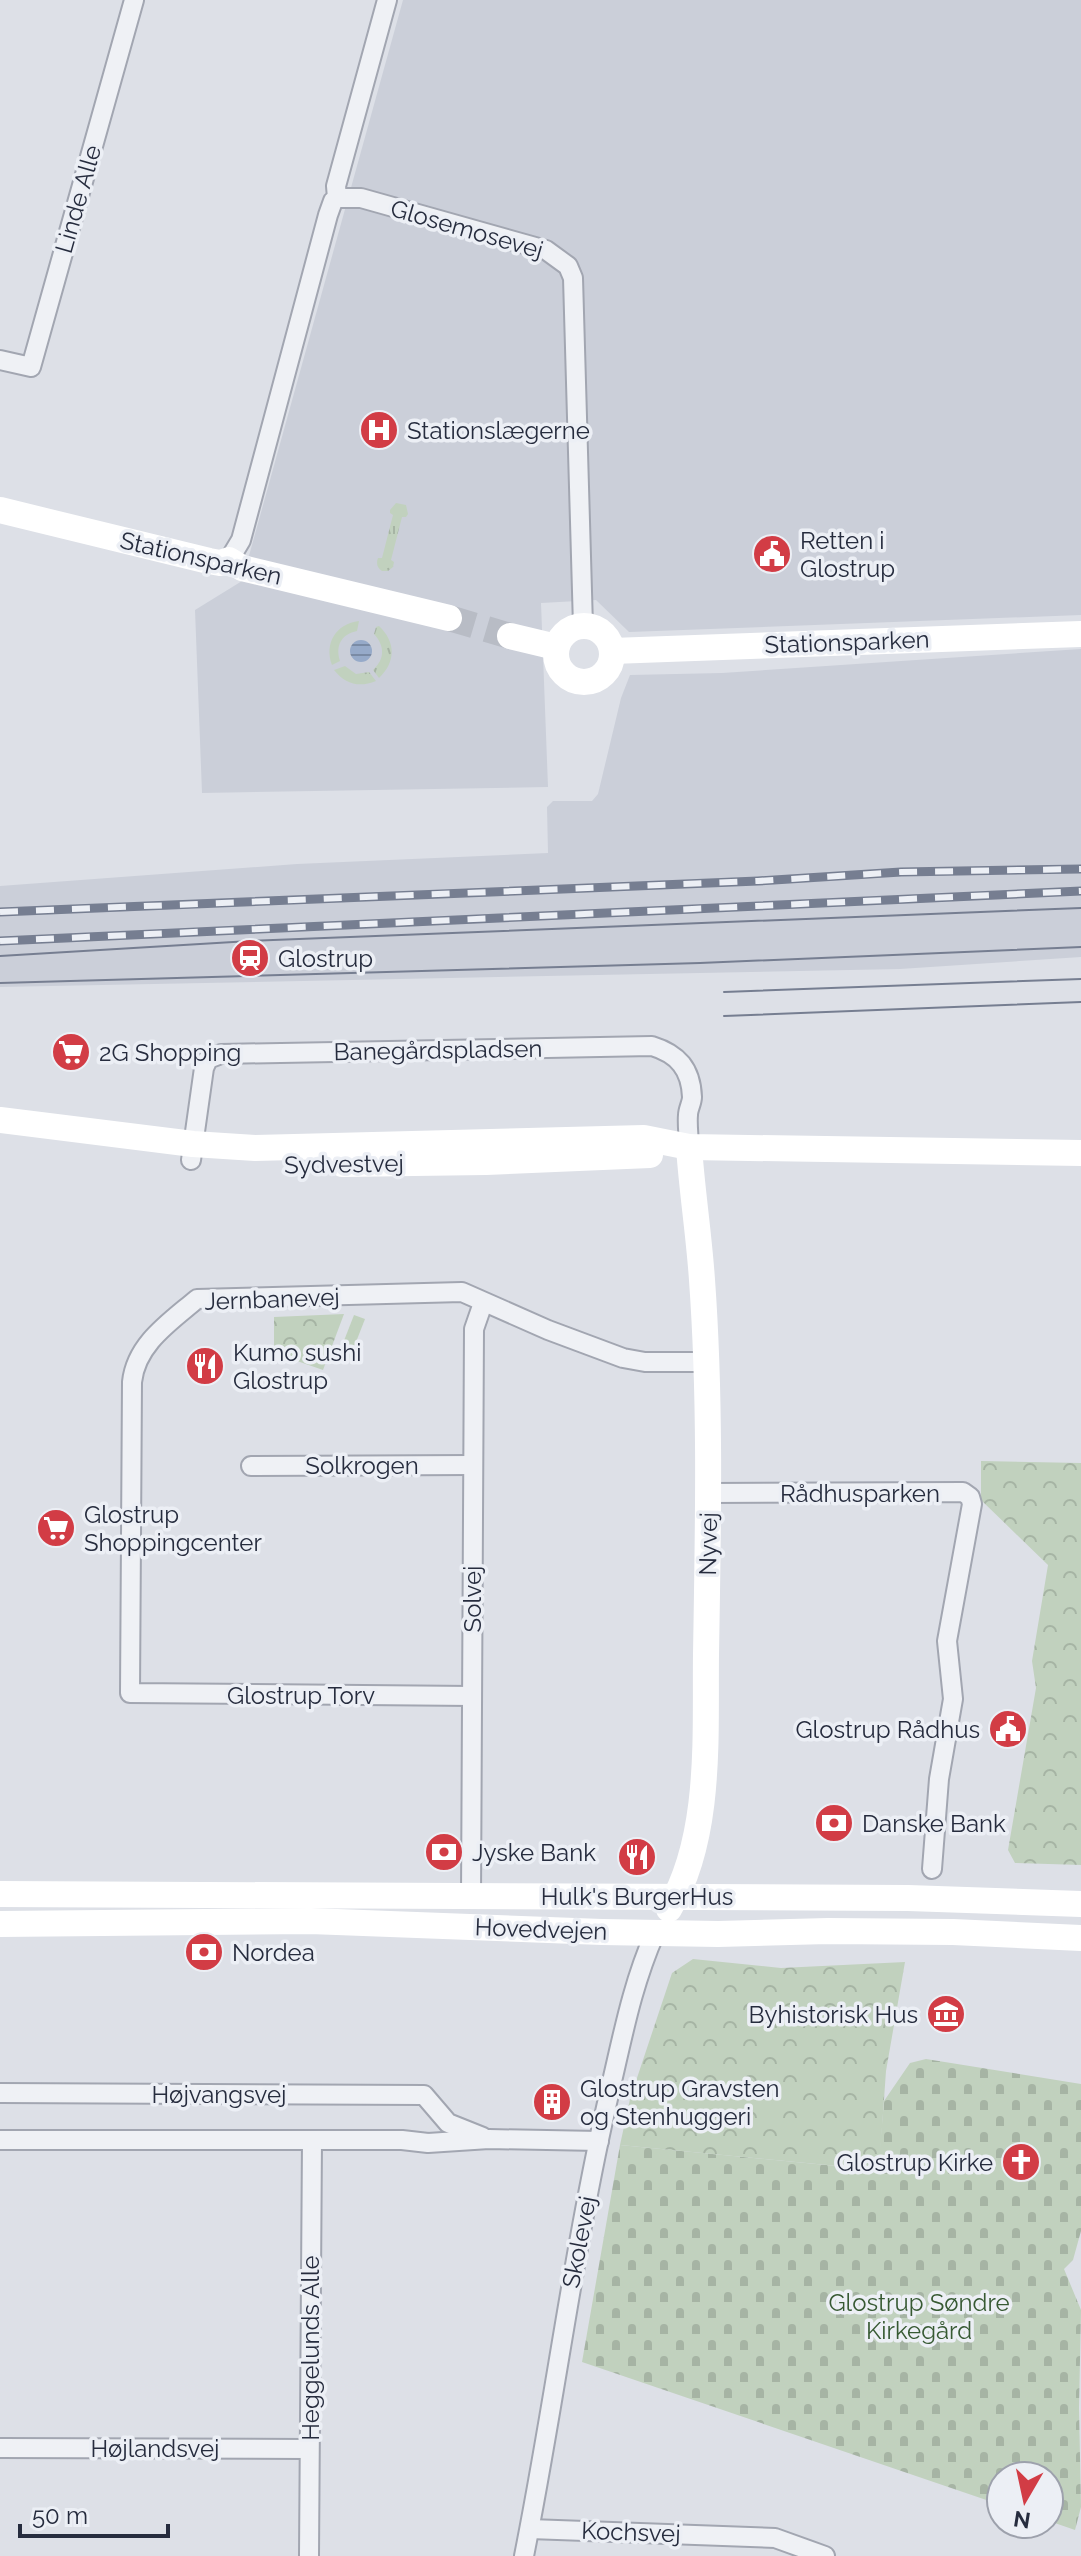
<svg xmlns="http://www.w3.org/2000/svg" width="1081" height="2556" viewBox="0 0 1081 2556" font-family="Raleway,sans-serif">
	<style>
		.built { fill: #cbcfd9 }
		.grass { fill: url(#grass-tufts) }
		.cemetery { fill: url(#cemetery-stones) }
		.park { fill: url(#park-crowns) }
		.pitch { fill: #c1d1be }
		.water { fill: url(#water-rules) }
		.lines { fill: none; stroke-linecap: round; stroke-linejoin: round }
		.secondary-tunnel { stroke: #b8bcc5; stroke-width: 26; stroke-dasharray: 26 13; stroke-linecap: butt }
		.street-casing { stroke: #a2a6b1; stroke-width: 22 }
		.street { stroke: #eff1f5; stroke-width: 18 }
		.secondary { stroke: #fff; stroke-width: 26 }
		.tram { stroke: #767e91; stroke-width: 2 }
		.rail-casing { stroke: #767e91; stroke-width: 9 }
		.rail { stroke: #eceff5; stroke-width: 6; stroke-dasharray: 18; stroke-linecap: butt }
		.labels { text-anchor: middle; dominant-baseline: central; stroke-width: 7; stroke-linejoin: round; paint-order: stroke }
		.street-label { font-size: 24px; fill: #262c3e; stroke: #eceff5 }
		.poi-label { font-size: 24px; fill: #262c3e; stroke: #eceff5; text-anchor: start }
		.park-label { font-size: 24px; fill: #375a33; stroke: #eceff5 }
	</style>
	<defs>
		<pattern id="grass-tufts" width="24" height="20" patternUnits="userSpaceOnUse" patternTransform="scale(2)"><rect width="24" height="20" fill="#c1d1be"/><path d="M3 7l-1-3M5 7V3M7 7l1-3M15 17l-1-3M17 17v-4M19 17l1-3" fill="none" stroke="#a6b4a4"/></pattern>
		<pattern id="cemetery-stones" width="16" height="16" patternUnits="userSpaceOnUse" patternTransform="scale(2)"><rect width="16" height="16" fill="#c1d1be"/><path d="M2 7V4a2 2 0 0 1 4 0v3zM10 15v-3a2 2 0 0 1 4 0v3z" fill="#a6b4a4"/></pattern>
		<pattern id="park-crowns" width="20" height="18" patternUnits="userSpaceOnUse" patternTransform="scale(2)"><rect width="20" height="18" fill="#c1d1be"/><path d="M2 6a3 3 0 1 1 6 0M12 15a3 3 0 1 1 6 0" fill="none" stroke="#a6b4a4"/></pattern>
		<pattern id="water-rules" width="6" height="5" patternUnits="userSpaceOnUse" patternTransform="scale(2)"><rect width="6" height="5" fill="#96aac9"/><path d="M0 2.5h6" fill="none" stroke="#7a8ba5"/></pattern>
	</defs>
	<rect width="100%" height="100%" fill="#dde0e7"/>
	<g class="built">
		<path d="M403 0H1081V615L629 632 596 600 541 603 548 787 202 793 195 610 242 581Z"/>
		<path d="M1081 649V957L900 969 0 987V886L297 864 548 853 547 807 553 801H592L598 794 621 698 630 675 722 673Z"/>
	</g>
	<g class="grass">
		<path d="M396 503 406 505 408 514 406 517H402L391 560 394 562 393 567 388 571H382C377 568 376 563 378 558H382L393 515 390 513V510Z"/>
		<path d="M359 621 357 631C342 634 335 645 340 661L332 665C324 643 336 624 359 621Z"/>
		<path d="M379 626C396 642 396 662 379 678L373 670C385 659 385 646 374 634L376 627Z"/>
		<path d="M345 666 356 674 369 672 376 681C359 688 345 684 334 670Z"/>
	</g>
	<path class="cemetery" d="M926 2059 1081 2084V2231L1073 2260 1064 2269 1081 2310 1079 2408 1081 2507 1075 2530 1049 2521V2476H1001V2505L582 2362 620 2145 878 2170 884 2101 910 2063Z"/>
	<g class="park">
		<path d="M344 1314 323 1370 274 1353V1317Z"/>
		<path d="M981 1461 1081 1463V1865L1015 1863 1008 1850 1036 1688 1032 1661 1048 1565 981 1500Z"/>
		<path d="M693 1959 781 1968 905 1962 886 2071 879 2170 620 2145 630 2099 672 1973Z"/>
	</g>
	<path class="pitch" d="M354 1315 365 1319 349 1360 338 1356Z"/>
	<circle class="water" cx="361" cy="651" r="11"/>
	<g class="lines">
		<path class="secondary-tunnel" d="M449 618 510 636"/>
		<defs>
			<g id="street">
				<path d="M337 198H361L546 250 568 266 573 278 583 626"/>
				<path d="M0 360 31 367 134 0"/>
				<path d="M229 560 241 540 328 215 333 201 337 198 336 186 387 0"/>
				<path d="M191 1160 204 1068 208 1059 221 1054 652 1046C678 1054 691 1069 692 1097 692 1103 688 1109 688 1115 687 1125 689 1137 689 1147"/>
				<path d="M251 1466 472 1465"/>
				<path d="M709 1493 963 1492 970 1497 972 1504 947 1641 953 1699 939 1779 932 1869"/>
				<path d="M472 1696 130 1693 132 1382C136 1344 170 1322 197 1299L462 1292 548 1330 623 1358 645 1362H705"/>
				<path d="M471 1898 474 1329 483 1303"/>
				<path d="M0 2093 424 2095 448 2123 483 2137"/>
				<path d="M0 2140H402L428 2143 489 2139 599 2141"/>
				<path d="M0 2448 309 2449"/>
				<path d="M530 2529 775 2538 825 2556"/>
				<path d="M309 2556 312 2141"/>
				<path d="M524 2556C555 2401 574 2244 610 2090 623 2035 632 1985 655 1933"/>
			</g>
		</defs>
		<use href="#street" class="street-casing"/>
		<use href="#street" class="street"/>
		<g class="secondary">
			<path d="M0 510 209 561 220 563 229 560 242 568 449 618"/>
			<circle cx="584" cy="654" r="28"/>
			<path d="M510 636 556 647"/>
			<path d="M612 651 1081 634"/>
			<path d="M0 1120 193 1144 255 1148 644 1138 689 1147 1081 1153"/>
			<path d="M342 1164 486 1162 650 1155"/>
			<path d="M0 1894 908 1898 1081 1904"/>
			<path d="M669 1909C712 1837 705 1736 706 1655 708 1530 711 1404 702 1280 699 1235 692 1191 689 1147"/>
			<path d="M0 1924 310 1921 602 1932 718 1934 828 1931 953 1932 1081 1938"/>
		</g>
		<g class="tram">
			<path d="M0 956 250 941 1081 908"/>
			<path d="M0 983 700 963 1081 947"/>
			<path d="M724 992 1081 979"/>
			<path d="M724 1016 1081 1002"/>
		</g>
		<defs>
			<g id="rail">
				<path d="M0 912 758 881 901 872 1081 869"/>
				<path d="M0 941 1081 891"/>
			</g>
		</defs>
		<use href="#rail" class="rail-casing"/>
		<use href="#rail" class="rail"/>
	</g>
	<defs>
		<symbol id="hospital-disc" viewBox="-11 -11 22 22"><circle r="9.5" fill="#d23c45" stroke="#eceff5"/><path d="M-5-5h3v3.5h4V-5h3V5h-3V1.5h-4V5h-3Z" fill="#fff"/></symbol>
		<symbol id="civic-disc" viewBox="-11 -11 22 22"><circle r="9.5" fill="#d23c45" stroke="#eceff5"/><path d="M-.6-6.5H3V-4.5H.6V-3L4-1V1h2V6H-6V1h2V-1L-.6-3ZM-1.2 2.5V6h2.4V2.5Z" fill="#fff"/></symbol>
		<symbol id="station-disc" viewBox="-11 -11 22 22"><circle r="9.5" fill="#d23c45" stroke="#eceff5"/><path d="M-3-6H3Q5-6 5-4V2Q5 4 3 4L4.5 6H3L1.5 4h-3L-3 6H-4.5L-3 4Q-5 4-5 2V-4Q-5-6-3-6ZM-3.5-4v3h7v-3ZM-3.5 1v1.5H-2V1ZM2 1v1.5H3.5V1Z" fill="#fff"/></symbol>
		<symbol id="supermarket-disc" viewBox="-11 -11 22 22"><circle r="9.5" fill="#d23c45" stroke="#eceff5"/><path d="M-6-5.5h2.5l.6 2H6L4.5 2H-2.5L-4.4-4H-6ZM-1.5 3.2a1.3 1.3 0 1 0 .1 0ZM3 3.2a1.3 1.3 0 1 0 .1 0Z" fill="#fff"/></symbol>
		<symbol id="restaurant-disc" viewBox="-11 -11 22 22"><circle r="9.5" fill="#d23c45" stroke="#eceff5"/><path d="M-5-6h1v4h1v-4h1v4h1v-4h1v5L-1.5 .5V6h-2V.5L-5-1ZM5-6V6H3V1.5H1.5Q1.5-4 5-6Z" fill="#fff"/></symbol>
		<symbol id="bank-disc" viewBox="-11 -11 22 22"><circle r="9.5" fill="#d23c45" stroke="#eceff5"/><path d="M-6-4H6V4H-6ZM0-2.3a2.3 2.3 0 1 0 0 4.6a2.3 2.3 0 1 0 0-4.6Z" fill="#fff"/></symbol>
		<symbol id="museum-disc" viewBox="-11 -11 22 22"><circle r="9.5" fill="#d23c45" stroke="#eceff5"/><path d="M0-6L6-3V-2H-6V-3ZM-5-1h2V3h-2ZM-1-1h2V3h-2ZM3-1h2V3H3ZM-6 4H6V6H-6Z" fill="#fff"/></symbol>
		<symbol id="building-disc" viewBox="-11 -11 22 22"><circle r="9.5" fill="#d23c45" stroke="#eceff5"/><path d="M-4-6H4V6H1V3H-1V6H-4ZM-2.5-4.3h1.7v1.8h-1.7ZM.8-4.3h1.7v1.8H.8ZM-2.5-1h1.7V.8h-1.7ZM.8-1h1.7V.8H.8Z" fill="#fff"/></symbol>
		<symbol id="church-disc" viewBox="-11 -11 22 22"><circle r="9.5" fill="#d23c45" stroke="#eceff5"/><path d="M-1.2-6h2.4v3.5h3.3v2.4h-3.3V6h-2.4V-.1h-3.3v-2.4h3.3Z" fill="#fff"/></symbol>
	</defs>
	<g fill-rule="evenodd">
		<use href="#hospital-disc" x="357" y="408" width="44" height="44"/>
		<use href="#civic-disc" x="750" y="532" width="44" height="44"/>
		<use href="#station-disc" x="228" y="936" width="44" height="44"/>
		<use href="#supermarket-disc" x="49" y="1030" width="44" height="44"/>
		<use href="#restaurant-disc" x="183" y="1344" width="44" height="44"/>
		<use href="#supermarket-disc" x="34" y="1506" width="44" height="44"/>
		<use href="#civic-disc" x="986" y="1707" width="44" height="44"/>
		<use href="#bank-disc" x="812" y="1801" width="44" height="44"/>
		<use href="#bank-disc" x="422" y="1830" width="44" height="44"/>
		<use href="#restaurant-disc" x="615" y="1835" width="44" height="44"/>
		<use href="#bank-disc" x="182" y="1930" width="44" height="44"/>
		<use href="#museum-disc" x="924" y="1992" width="44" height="44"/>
		<use href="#building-disc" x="530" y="2080" width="44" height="44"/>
		<use href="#church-disc" x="999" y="2140" width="44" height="44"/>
	</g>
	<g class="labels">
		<g class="street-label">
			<text transform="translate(78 199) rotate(-74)">Linde Alle</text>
			<text transform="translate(467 229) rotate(16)">Glosemosevej</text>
			<text transform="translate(201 558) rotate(13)">Stationsparken</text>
			<text transform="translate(847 642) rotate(-2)">Stationsparken</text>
			<text transform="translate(438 1050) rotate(-1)">Banegårdspladsen</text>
			<text transform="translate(344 1164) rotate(-1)">Sydvestvej</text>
			<text transform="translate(272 1299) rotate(-2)">Jernbanevej</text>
			<text x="362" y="1465">Solkrogen</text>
			<text x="860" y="1493">Rådhusparken</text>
			<text transform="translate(708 1544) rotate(-89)">Nyvej</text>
			<text transform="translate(472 1599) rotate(-90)">Solvej</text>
			<text x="301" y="1695">Glostrup Torv</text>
			<text transform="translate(541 1929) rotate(2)">Hovedvejen</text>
			<text x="219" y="2094">Højvangsvej</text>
			<text transform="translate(579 2242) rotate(-79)">Skolevej</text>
			<text transform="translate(310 2348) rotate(-90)">Heggelunds Alle</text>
			<text x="155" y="2448">Højlandsvej</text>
			<text transform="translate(631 2532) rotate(2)">Kochsvej</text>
		</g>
		<g class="poi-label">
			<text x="407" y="430">Stationslægerne</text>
			<text x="800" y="540">Retten i<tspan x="800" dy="28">Glostrup</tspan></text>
			<text x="278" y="958">Glostrup</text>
			<text x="99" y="1052">2G Shopping</text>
			<text x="233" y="1352">Kumo sushi<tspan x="233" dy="28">Glostrup</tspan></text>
			<text x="84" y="1514">Glostrup<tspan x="84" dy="28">Shoppingcenter</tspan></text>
			<text x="980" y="1729" text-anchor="end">Glostrup Rådhus</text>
			<text x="862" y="1823">Danske Bank</text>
			<text x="472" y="1852">Jyske Bank</text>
			<text x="637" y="1896" text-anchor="middle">Hulk's BurgerHus</text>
			<text x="232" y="1952">Nordea</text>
			<text x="918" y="2014" text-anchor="end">Byhistorisk Hus</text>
			<text x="580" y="2088">Glostrup Gravsten<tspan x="580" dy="28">og Stenhuggeri</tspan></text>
			<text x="993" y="2162" text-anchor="end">Glostrup Kirke</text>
		</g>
		<g class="park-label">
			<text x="919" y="2302">Glostrup Søndre<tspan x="919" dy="28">Kirkegård</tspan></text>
		</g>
	</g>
	<g transform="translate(1025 2500) rotate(189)"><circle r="38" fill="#eceff5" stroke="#9da1ac" stroke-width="2"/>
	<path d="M0-6L14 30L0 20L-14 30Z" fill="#d23c45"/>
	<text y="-12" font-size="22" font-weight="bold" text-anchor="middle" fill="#262c3e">N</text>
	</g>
	<path d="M20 2524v12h148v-12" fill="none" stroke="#262c3e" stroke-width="4"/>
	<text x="32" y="2524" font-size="24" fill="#262c3e" stroke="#eceff5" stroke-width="6" paint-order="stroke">50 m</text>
</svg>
